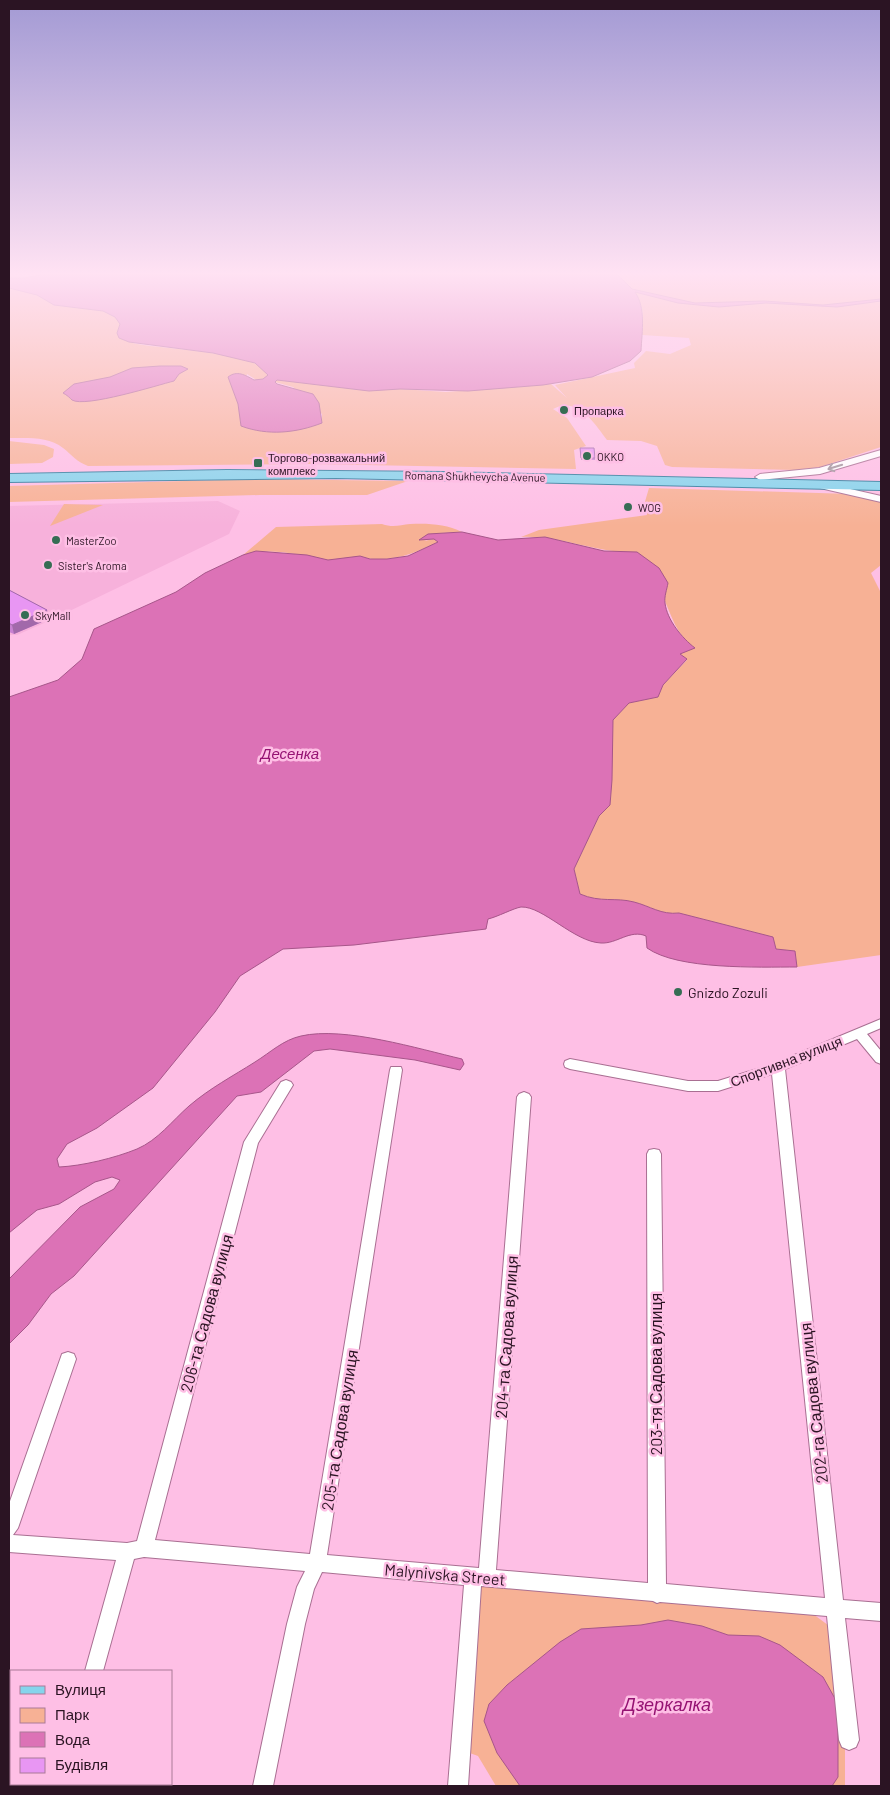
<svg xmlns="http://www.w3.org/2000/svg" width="890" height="1795" viewBox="0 0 890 1795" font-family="Barlow,sans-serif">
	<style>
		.built { fill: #f7b1db }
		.green { fill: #f7b195 }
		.water { fill: #dc72b6; stroke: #a7568a }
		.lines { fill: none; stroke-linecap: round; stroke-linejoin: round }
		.street-casing { stroke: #a96f92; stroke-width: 2 }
		.secondary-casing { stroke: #a96f92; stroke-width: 2 }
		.primary-casing { stroke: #307e9d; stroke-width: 2 }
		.street { fill: #fff; fill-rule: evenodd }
		.secondary { fill: #fff; fill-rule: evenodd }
		.primary { fill: #85d4ec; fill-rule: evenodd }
		.wall { fill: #c881d1 }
		.shaded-wall { fill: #a269aa }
		.building { fill: #e896f3; stroke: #a269aa }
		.oneway { stroke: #a0959c }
		.poi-dot { fill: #366d54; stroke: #febfe5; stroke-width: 2 }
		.labels { text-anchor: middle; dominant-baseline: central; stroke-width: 5; stroke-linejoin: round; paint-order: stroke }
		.far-poi-label { font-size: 11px; fill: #2b1423; stroke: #febfe5; text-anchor: start }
		.far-street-label { font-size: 11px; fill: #2b1423; stroke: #febfe5 }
		.poi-label { font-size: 14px; fill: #2b1423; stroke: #febfe5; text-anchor: start }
		.street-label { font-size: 14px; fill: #2b1423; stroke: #febfe5 }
		.water-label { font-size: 15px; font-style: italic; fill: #951272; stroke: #febfe5 }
		.near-street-label { font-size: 16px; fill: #2b1423; stroke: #febfe5 }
		.near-water-label { font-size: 18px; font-style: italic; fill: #951272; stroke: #febfe5 }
	</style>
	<rect width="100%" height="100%" fill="#febfe5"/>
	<path class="built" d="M218 501 240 511 229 534 53 619 17 635H9V506Z"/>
	<g class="green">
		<path d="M618 275H881V447L820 467 796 470 672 467 665 465 657 446 641 441 607 440C594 423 578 396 553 409L567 418 586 446 574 450 576 469 312 464 88 466C77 462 72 455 63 448 49 436 26 438 9 438V288L37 295 54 305 103 311 115 317 120 324 117 333C121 336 125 340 130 342 150 350 269 350 267 377L258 381 247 374 238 404 241 426C266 435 297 432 322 423V414L293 387 275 382 277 380 323 383 357 390 400 389 446 392 551 384 567 398 555 385 635 368 634 363 646 351 670 354 691 345 689 338 642 335C646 303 639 296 618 275Z"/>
		<path d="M9 441 44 445 54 449 53 457 42 463 9 464Z"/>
		<path d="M258 479 408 481 367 495H260L9 502V486Z"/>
		<path d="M649 488 851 494 881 501V565L871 573 881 593V955L797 967 795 951 776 949 773 937 679 913C661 915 650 906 634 902 615 897 602 903 580 894L574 869 599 816 610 805 613 720 629 703 658 697 663 685 687 660 680 654 694 648C676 633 673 619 664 599 656 583 646 567 637 552 597 554 561 535 521 537L539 530 647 515 644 505Z"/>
		<path d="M64 504 103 505 50 526Z"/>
		<path d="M382 524C393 528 400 525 410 524 428 523 446 524 462 532L441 533 424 541 434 539 438 542C417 552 397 561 372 559 367 559 362 556 357 557 347 558 337 562 327 560 299 555 271 547 243 555L276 527Z"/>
		<path d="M478 1585 813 1614 832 1628 845 1744V1786H496L478 1756 467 1752Z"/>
	</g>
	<g class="water">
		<path d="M40 275H618L632 289 695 303 764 301 823 305 881 299V301L837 307 766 303 719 307 678 303 635 292C646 308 642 331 641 351L630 361 592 377 543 385 468 391 400 389 369 391 277 380 275 382 277 384 313 394 319 403 322 423C296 433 268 436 241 426L238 404 228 377C237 370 245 375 254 380L263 379 268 375 255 363 213 353 129 342 119 338 117 333 120 324 115 317 103 311 54 305 37 295 9 288V278H24Z"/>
		<path d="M160 366H181L188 369 179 374 174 381C158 385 85 408 72 400 70 398 67 395 63 393L74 384 110 377 132 368Z"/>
		<path d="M462 532 498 540 545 537 604 551 637 552 659 568 668 583C667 589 664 597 665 603 667 620 682 638 695 648L680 654 687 659 663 685 658 697 629 703 613 720 612 780 610 805 599 816 574 869 580 894C601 903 615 897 634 902 650 906 661 915 679 913L773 937 776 949 795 951 797 967C758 967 678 970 647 948L646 936C630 929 617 944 601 943 574 942 543 906 521 907 514 908 497 917 488 919L486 929 354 945 283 949 240 976 215 1012 153 1088 97 1128 67 1144 57 1159 59 1167C82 1166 115 1158 137 1149 158 1140 172 1121 189 1106 210 1088 233 1076 255 1062 271 1052 283 1040 301 1036 344 1026 419 1049 462 1059L464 1064 460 1070 415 1060 330 1049 314 1051 261 1092 237 1096 74 1276 51 1294 28 1325 9 1344V1279L80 1207 114 1189 120 1180 112 1177 95 1182 59 1204 37 1210 9 1233V697L58 680 82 659 94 629 176 592 205 573 243 555 256 551 307 555 328 560 360 556 370 559H387L408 556 438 542 434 539 419 540 428 534Z"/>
		<path d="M668 1620 702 1626 728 1635 759 1636 780 1645 823 1677 838 1704V1777L832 1786H520L497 1753 484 1721 489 1704 507 1685 560 1642 581 1629 641 1625Z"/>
	</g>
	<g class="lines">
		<defs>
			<g id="street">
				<path d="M881 1019V1028L867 1034 881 1051V1064L876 1062 857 1039 785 1069 843 1600 881 1603V1621L845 1618 859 1740 856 1747 849 1750 842 1747 839 1740 827 1616 660 1602 657 1603 653 1601 481 1586 468 1786H448L464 1585 322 1572 314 1589 305 1624 273 1786H253L287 1624 297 1587 305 1571 144 1557 134 1559 103 1671H85L116 1560 9 1552V1504L62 1354 68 1352 74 1354 76 1359 18 1528 13 1535 127 1543 137 1541 244 1142 281 1082 286 1080 291 1082 293 1085 258 1143 155 1540 310 1554 390 1070 391 1067H401L402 1070 327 1555 479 1568 517 1097 519 1094 524 1092 529 1094 531 1097 496 1570 648 1583 647 1154 649 1150 654 1149 659 1150 661 1154 666 1584 825 1598 772 1074 718 1091H688L570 1069 565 1067 564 1064 565 1061 570 1059 688 1081H718L773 1064Z"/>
				<path d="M54 1784H74L73 1786H53Z"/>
			</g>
			<g id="secondary">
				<path d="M881 450V456L820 474 760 480 755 477 760 474 819 468Z"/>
				<path d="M824 483 881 496V502L820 488 819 486Z"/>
			</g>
			<path id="primary" d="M227 470 445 472 881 482V490L336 478 9 482V474Z"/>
		</defs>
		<use href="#street" class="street-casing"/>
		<use href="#secondary" class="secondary-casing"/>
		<use href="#primary" class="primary-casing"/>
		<use href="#street" class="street"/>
		<use href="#secondary" class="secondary"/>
		<use href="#primary" class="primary"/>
	</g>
	<g class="wall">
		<path d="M580 448 595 458V460H581Z"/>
		<path d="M9 590 47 610 49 619 14 634 9 632Z"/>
	</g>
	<path class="shaded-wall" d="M47 610 49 619 14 634 12 625Z"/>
	<g class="building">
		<path d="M580 448H594L595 458H581Z"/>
		<path d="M9 590 47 610 12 625 9 623Z"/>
	</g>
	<defs><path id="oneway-shaft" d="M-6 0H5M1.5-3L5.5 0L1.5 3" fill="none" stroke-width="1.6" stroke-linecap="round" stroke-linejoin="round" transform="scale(1.25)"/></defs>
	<use class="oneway" href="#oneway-shaft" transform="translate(835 467) rotate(163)"/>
	<linearGradient id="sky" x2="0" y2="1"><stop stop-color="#a39ad4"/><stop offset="0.52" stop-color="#ffe2f3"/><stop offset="1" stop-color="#ffe2f3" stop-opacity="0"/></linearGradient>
	<rect width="890" height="526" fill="url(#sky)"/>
	<g class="poi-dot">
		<circle cx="564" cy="410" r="5"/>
		<circle cx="587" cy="456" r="5"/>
		<rect x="253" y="458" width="10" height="10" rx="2.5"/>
		<circle cx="628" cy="507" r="5"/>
		<circle cx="56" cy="540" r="5"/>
		<circle cx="48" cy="565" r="5"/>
		<circle cx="25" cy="615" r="5"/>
		<circle cx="678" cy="992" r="5"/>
	</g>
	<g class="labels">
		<g class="far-poi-label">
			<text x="574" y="410">Пропарка</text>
			<text x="597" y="456">OKKO</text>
			<text x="268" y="457">Торгово-розважальний<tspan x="268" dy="13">комплекс</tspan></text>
			<text x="638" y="507">WOG</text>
			<text x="66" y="540">MasterZoo</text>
			<text x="58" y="565">Sister's Aroma</text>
			<text x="35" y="615">SkyMall</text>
		</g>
		<g class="far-street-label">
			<text transform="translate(475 476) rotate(1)">Romana Shukhevycha Avenue</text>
		</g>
		<g class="poi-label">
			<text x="688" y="992">Gnizdo Zozuli</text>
		</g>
		<g class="street-label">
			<text transform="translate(786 1061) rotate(-21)">Спортивна вулиця</text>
		</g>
		<g class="water-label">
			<text x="290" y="753">Десенка</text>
		</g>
		<g class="near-street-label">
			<text transform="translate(206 1313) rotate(-75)">206-та Садова вулиця</text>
			<text transform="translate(506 1337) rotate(-86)">204-та Садова вулиця</text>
			<text transform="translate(655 1374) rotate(-90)">203-тя Садова вулиця</text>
			<text transform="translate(813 1403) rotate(-96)">202-га Садова вулиця</text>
			<text transform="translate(339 1430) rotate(-81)">205-та Садова вулиця</text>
			<text transform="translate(445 1574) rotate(5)">Malynivska Street</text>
		</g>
		<g class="near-water-label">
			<text x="667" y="1704">Дзеркалка</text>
		</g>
	</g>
	<rect width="890" height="1795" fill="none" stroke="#2b1423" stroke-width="20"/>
	<rect x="10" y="1670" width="162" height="115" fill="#febfe5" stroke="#aa7b97"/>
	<rect x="20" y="1686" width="25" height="8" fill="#85d4ec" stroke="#aa7b97"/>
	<text x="55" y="1695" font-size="15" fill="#2b1423">Вулиця</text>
	<rect x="20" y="1708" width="25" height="15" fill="#f7b195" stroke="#aa7b97"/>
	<text x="55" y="1720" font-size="15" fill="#2b1423">Парк</text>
	<rect x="20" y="1732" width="25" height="15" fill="#dc72b6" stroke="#aa7b97"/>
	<text x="55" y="1745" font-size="15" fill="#2b1423">Вода</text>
	<rect x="20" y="1758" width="25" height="15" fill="#e896f3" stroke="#aa7b97"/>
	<text x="55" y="1770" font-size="15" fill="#2b1423">Будівля</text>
</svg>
